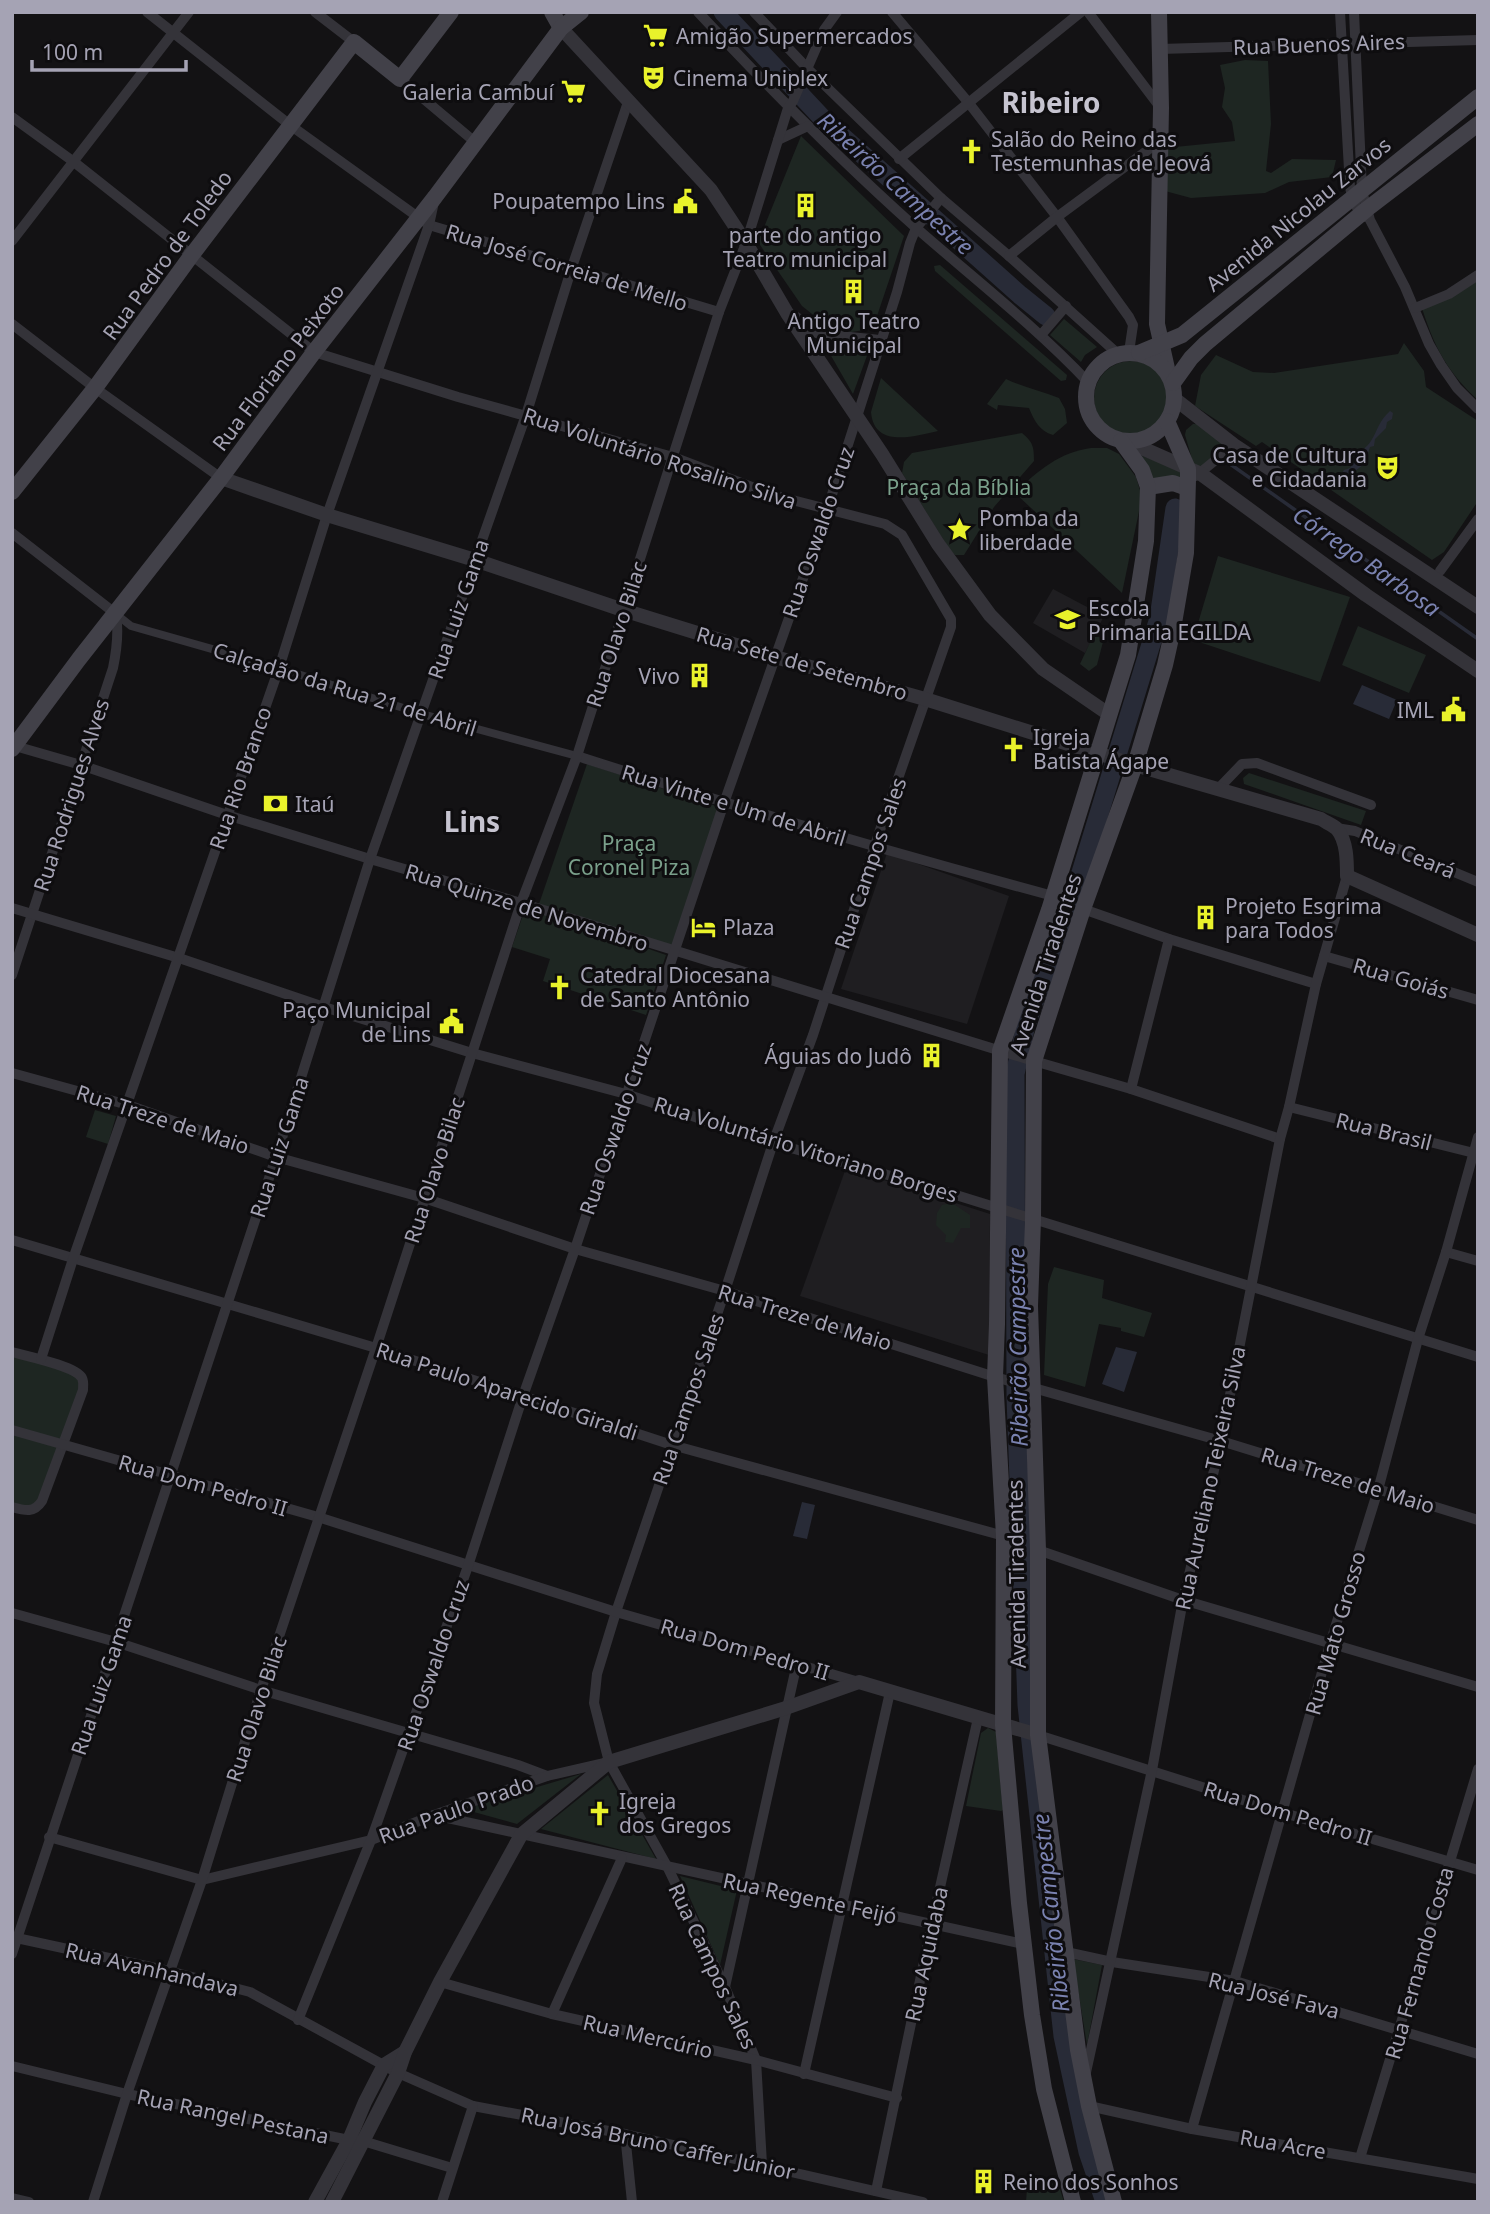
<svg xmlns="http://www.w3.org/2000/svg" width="1490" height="2214" viewBox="0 0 1490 2214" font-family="'Noto Sans',sans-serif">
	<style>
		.built { fill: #1f1e21 }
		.green { fill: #1e2622 }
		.water { fill: #282b37 }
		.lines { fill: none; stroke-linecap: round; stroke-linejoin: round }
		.stream { stroke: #282b37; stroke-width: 3.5 }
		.river { stroke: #282b37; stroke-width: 19 }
		.pedestrian { stroke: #343339; stroke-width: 8 }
		.minor { stroke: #343339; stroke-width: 10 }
		.tertiary { stroke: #343339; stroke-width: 14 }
		.secondary { stroke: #424149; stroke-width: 16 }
		.labels { text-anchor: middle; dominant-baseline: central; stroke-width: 6; stroke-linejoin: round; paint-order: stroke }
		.poi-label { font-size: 21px; fill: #a5a3b4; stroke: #0e0d0f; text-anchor: start }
		.street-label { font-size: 21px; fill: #a5a3b4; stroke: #0e0d0f }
		.park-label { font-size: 21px; fill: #7aa08b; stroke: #0e0d0f }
		.water-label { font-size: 23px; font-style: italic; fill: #7a82b0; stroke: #0e0d0f }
		.district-label { font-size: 28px; font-weight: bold; fill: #c6c4d0; stroke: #0e0d0f }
	</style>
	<rect width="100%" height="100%" fill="#131214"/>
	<g class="built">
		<path d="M1053 589 1104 616 1085 653 1033 623Z"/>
		<path d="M887 853 1009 896 967 1024 841 989Z"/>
		<path d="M846 1168 990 1214 989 1355 800 1296Z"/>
	</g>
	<g class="green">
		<path d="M1245 60 1268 61 1271 124 1266 171 1271 173 1292 159 1336 160 1332 177 1289 182 1265 193 1191 198 1165 191V148L1235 141 1232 122 1222 107 1225 88 1220 65Z"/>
		<path d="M801 136 904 236 876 319 864 330 852 332 831 329 802 306 758 242Z"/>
		<path d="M940 265 1067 375 1066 380 1061 381 935 271 934 266Z"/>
		<path d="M1478 281V400C1448 373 1434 347 1422 308Z"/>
		<path d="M1064 319 1097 347 1085 355 1081 362 1050 335Z"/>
		<path d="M1404 343 1424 371 1426 387 1478 421V501L1444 552 1432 560 1262 442 1256 446 1195 406 1201 375 1216 355 1253 372 1274 373 1398 354Z"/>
		<path d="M826 347C839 351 854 356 868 353L853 394Z"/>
		<circle cx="1131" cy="398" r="37"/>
		<path d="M881 378 938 431C915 436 874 449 871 412Z"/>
		<path d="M1006 379C1023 387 1041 391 1059 398L1065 409 1067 423 1053 435C1039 431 1034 420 1029 408L998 405 997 410 987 404Z"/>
		<path d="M1193 424H1199L1227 442 1203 471 1194 466 1185 435 1186 430Z"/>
		<path d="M1022 433C1033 442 1034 447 1034 461L994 507 964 555H955L949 549 902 473 904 462 912 453Z"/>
		<path d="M1091 448H1107L1119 454 1136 477 1142 497 1122 593 1015 493C1037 471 1060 452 1091 448Z"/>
		<path d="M1140 455 1180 470 1183 473 1180 481 1151 482Z"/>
		<path d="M1218 556 1350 597 1320 682 1193 640Z"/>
		<path d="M1358 626 1426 655 1409 693 1342 665Z"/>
		<path d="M1093 636 1104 638 1097 665 1089 671 1080 664Z"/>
		<path d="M587 764 719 807 673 948 539 904Z"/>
		<path d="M1249 773 1366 811 1361 825 1244 784 1243 778Z"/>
		<path d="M526 906 666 955 646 1015 543 981 550 959 512 947Z"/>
		<path d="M95 1110 116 1116 108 1144 86 1137Z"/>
		<path d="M952 1203 970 1215V1228H961L953 1243 945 1242 946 1235 936 1225 937 1213 942 1205Z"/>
		<path d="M1054 1267 1104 1280 1102 1298 1152 1313 1144 1337 1121 1331V1328L1099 1324 1085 1387 1044 1375 1048 1284Z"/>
		<path d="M12 1353 70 1371 83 1381 62 1444 12 1428Z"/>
		<path d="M12 1431 61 1447 37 1507 12 1506Z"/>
		<path d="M988 1728 996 1732 1003 1810 1001 1811 966 1806 981 1733Z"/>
		<path d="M581 1774 517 1824 463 1809Z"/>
		<path d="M608 1775 656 1859 541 1829Z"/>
		<path d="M680 1876 737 1890 720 1965Z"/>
		<path d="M1073 1959 1102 1965 1087 2045Z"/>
		<path d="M1028 2173 1059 2186 1064 2202H1026Z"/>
	</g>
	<g class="water">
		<path d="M1390 411 1393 413 1392 419 1387 422 1386 428 1375 439 1374 446 1370 447 1368 453 1363 457V465L1348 476 1342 473 1344 470 1350 468 1358 456H1361C1362 447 1366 449 1371 441 1378 430 1378 422 1390 411Z"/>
		<path d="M1362 685 1397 700 1389 719 1353 704Z"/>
		<path d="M1116 1347 1137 1352 1124 1392 1102 1384Z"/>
		<path d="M802 1502 815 1505 807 1539 793 1536Z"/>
	</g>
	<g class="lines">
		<path class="stream" d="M1223 459 1478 639"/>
		<g class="river">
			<path d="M723 12 825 121 1020 295 1046 316"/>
			<path d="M1105 2202 1088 2152 1063 2036 1027 1705 1016 1397 1015 1074 1026 1025 1079 879 1159 618 1175 508"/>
		</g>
		<path class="pedestrian" d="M116 614 131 626 279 668 422 714 577 756"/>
		<g class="minor">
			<path d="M147 12 290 125 429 225 719 312"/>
			<path d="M315 12 354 42"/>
			<path d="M698 12C767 86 838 158 914 226 972 277 1034 325 1088 382"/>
			<path d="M754 12 807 68 941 198 1009 256 1118 354"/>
			<path d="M892 12 968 102 1057 217 1129 317 1133 325 1129 352"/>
			<path d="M1088 12 1160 107"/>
			<path d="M1340 12 1350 187C1352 198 1356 211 1366 217"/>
			<path d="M1354 12 1362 191 1370 220 1405 287 1429 344 1441 365 1457 388 1478 409"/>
			<path d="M1160 49 1478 40"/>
			<path d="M400 79 475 142"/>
			<path d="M12 117 74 162 314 352 458 397 673 457 773 495 885 524 902 535 951 619V627L880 830 813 1035 773 1143 725 1291 616 1612 597 1674 594 1703 609 1762 668 1868 725 1987 756 2060 762 2164"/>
			<path d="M778 140 808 126"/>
			<path d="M899 159 1081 12"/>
			<path d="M12 241 189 12"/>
			<path d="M1009 256 1057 217 1160 141"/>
			<path d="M1415 308 1449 294 1478 275"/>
			<path d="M12 324 95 388 221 478"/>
			<path d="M1041 335 1066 306"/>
			<path d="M1196 476 1234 445"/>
			<path d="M12 533 116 614C119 633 117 649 113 668L12 975"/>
			<path d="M1440 571 1478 519"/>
			<path d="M15 746 81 765 227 815 370 859 521 903 1027 1059 1131 1089 1280 1139"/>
			<path d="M577 756C735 807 894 853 1053 896"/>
			<path d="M1218 789 1242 764 1257 763 1371 805"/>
			<path d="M1336 828 1355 831 1478 882"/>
			<path d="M12 908 179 958 324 1007 472 1053 626 1094 773 1143 927 1186 1478 1357"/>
			<path d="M1083 909 1169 939 1316 984"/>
			<path d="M1324 956 1478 1000"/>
			<path d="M12 1073 128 1105 276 1157 424 1198 575 1249 725 1291 995 1377 1221 1441 1478 1520"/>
			<path d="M1131 1089 1169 939"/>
			<path d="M1289 1107 1478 1154"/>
			<path d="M12 1240 376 1348 672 1445 1004 1536"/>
			<path d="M1446 1252 1478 1261"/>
			<path d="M12 1352C26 1356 76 1366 82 1378 84 1382 83 1386 83 1390L42 1501C34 1513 26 1511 12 1507"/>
			<path d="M41 1359 73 1259 279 668 327 515 429 225 434 202"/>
			<path d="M12 1430 318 1517 616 1612 859 1682"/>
			<path d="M1038 1550 1183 1600 1478 1687"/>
			<path d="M12 1613 116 1642 261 1690 518 1765 547 1776"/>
			<path d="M1038 1735 1284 1813 1478 1870"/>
			<path d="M434 1815 1023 1944"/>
			<path d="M49 1837 202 1880 371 1840 434 1815 547 1776 608 1762"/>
			<path d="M12 1937 169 1971 250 1992 398 2073 473 2106 625 2134 923 2202"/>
			<path d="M1066 1952 1112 1962 1235 1981 1478 2054"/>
			<path d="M12 1954 276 1157 370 859 526 415 572 267 628 102"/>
			<path d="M440 1982 552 2014 756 2060 897 2098"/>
			<path d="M725 1987 797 1663"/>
			<path d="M552 2014 622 1858"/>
			<path d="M298 2020 371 1840 468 1566 523 1396 575 1249 724 803 827 510 897 292 910 243 916 228 941 198"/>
			<path d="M12 2066 127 2094 349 2140 363 2141 452 2168"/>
			<path d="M804 2074 890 1692"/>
			<path d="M1085 2077 1152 1770 1183 1600 1221 1441 1280 1139 1289 1107 1316 984 1347 876"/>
			<path d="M1089 2106 1192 2129 1478 2179"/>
			<path d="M1192 2129 1330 1644 1378 1490 1418 1339 1446 1252 1478 1137"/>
			<path d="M625 2134 632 2202"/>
			<path d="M1360 2158 1478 1769"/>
			<path d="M876 2191 932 1923 978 1718"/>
			<path d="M12 2198 29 2202"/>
			<path d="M93 2202 127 2094 202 1880 261 1690 376 1348 521 903 577 756 719 312 746 243 788 108 793 101 824 30 837 12"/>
			<path d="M442 2202 473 2106"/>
		</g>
		<g class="tertiary">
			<path d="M561 28 711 190 746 243 787 313 882 454 938 544 990 615 1043 669 1110 715"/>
			<path d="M796 319C824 340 847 338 880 342"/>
			<path d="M1175 399 1234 445 1478 607"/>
			<path d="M1126 441 1201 474 1366 595 1478 671"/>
			<path d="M221 478 327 515 475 560 623 610 775 657 925 699 1135 765 1321 819C1325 822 1333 825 1337 829 1347 841 1347 861 1347 876L1478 935"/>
			<path d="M315 2202 349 2140 365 2102 384 2065 405 2052"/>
			<path d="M332 2202 398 2073 405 2052 440 1982 521 1835 609 1762 786 1708 859 1682 1038 1735"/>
		</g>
		<g class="secondary">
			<path d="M552 12 561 28"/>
			<path d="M1159 12 1161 108 1157 324 1168 373"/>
			<circle cx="1130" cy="397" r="44"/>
			<path d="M1139 353 1182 335 1478 97"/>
			<path d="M1173 383 1191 358 1205 344 1367 209 1478 124"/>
			<path d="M1148 487 1173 483 1187 488"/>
			<path d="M12 492 95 388 191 256 354 42 400 79 451 12"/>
			<path d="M12 749 79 659 221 478 314 352 435 197 561 28 581 12"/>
			<path d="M1073 2202 1044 2089 1032 2015 1019 1903 1003 1725 1004 1536 995 1377 997 1324 1000 1051 1049 910 1128 655 1146 541 1148 487 1142 470 1121 441"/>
			<path d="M1114 2202 1089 2106 1078 2050 1038 1735V1550L1030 1306 1033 1220 1034 1061 1083 909 1135 765 1165 665 1173 629 1186 553 1188 480V469L1167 421"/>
		</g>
	</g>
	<defs>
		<symbol id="supermarket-bare" viewBox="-9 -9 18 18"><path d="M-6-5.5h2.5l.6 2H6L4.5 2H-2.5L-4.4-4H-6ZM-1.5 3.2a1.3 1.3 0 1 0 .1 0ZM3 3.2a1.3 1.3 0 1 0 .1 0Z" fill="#e9f22b" stroke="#0e0d0f" stroke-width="2.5" paint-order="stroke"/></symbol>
		<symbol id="theatre-bare" viewBox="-9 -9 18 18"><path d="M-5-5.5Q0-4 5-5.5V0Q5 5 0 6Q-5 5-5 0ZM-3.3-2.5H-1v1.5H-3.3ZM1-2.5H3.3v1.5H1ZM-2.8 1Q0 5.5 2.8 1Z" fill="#e9f22b" stroke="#0e0d0f" stroke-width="2.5" paint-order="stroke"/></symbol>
		<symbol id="church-bare" viewBox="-9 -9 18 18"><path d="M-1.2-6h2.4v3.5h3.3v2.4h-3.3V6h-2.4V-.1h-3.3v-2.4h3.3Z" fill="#e9f22b" stroke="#0e0d0f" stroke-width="2.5" paint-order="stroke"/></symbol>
		<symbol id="civic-bare" viewBox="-9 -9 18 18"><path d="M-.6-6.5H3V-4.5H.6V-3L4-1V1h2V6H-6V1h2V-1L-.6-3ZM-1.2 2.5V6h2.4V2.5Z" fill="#e9f22b" stroke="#0e0d0f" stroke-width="2.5" paint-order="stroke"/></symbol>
		<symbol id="building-bare" viewBox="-9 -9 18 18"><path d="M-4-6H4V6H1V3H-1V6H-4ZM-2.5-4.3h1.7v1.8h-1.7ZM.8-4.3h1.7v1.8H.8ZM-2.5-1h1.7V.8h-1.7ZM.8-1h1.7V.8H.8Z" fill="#e9f22b" stroke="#0e0d0f" stroke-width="2.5" paint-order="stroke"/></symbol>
		<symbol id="sight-bare" viewBox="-9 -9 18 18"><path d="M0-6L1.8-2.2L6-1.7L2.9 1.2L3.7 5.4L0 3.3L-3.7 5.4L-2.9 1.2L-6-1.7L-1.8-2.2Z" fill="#e9f22b" stroke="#0e0d0f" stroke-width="2.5" paint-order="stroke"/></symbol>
		<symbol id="school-bare" viewBox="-9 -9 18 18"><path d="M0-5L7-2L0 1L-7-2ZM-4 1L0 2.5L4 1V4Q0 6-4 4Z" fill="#e9f22b" stroke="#0e0d0f" stroke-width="2.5" paint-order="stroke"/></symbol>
		<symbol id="bank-bare" viewBox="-9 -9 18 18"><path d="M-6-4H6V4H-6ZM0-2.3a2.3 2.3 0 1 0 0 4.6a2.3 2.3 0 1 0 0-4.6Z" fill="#e9f22b" stroke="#0e0d0f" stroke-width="2.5" paint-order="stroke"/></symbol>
		<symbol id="hotel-bare" viewBox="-9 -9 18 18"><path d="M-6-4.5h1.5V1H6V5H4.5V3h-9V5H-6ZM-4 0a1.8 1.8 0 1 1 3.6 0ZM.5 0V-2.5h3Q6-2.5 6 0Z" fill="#e9f22b" stroke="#0e0d0f" stroke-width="2.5" paint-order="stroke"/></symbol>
	</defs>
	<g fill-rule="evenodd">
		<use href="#supermarket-bare" x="638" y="18" width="35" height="35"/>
		<use href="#theatre-bare" x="636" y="60" width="35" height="35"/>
		<use href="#supermarket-bare" x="556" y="74" width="35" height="35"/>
		<use href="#church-bare" x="954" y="134" width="35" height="35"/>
		<use href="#civic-bare" x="668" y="184" width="35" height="35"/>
		<use href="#building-bare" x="788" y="188" width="35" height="35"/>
		<use href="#building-bare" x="836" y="274" width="35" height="35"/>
		<use href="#theatre-bare" x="1370" y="450" width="35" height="35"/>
		<use href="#sight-bare" x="942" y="512" width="35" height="35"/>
		<use href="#school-bare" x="1050" y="602" width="35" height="35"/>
		<use href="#building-bare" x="682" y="658" width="35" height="35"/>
		<use href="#civic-bare" x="1436" y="692" width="35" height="35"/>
		<use href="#church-bare" x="996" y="732" width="35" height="35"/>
		<use href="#bank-bare" x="258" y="786" width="35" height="35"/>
		<use href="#building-bare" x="1188" y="900" width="35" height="35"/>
		<use href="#hotel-bare" x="686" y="910" width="35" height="35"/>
		<use href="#church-bare" x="542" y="970" width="35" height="35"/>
		<use href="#civic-bare" x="434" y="1004" width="35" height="35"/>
		<use href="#building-bare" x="914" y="1038" width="35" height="35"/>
		<use href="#church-bare" x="582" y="1796" width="35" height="35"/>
		<use href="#building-bare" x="966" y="2164" width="35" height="35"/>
	</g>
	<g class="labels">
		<g class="poi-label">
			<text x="676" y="36">Amigão Supermercados</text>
			<text x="673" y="78">Cinema Uniplex</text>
			<text x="554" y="92" text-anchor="end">Galeria Cambuí</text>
			<text x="991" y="139">Salão do Reino das<tspan x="991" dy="24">Testemunhas de Jeová</tspan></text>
			<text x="665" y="201" text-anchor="end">Poupatempo Lins</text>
			<text x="805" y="235" text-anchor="middle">parte do antigo<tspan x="805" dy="24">Teatro municipal</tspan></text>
			<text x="854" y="321" text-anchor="middle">Antigo Teatro<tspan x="854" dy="24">Municipal</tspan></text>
			<text x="1367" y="455" text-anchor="end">Casa de Cultura<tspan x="1367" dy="24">e Cidadania</tspan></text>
			<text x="979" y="518">Pomba da<tspan x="979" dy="24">liberdade</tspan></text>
			<text x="1088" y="608">Escola<tspan x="1088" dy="24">Primaria EGILDA</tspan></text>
			<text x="680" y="676" text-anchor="end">Vivo</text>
			<text x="1434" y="710" text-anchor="end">IML</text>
			<text x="1033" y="737">Igreja<tspan x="1033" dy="24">Batista Ágape</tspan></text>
			<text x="295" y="804">Itaú</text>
			<text x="1225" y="906">Projeto Esgrima<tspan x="1225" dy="24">para Todos</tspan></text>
			<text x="723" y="927">Plaza</text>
			<text x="580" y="975">Catedral Diocesana<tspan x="580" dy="24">de Santo Antônio</tspan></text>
			<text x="431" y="1010" text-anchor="end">Paço Municipal<tspan x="431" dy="24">de Lins</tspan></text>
			<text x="912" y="1056" text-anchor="end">Águias do Judô</text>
			<text x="619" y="1801">Igreja<tspan x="619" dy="24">dos Gregos</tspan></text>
			<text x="1003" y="2182">Reino dos Sonhos</text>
		</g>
		<g class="street-label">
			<text transform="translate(1319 44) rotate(-2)">Rua Buenos Aires</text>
			<text transform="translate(1298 214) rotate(-39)">Avenida Nicolau Zarvos</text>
			<text transform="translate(167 255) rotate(-54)">Rua Pedro de Toledo</text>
			<text transform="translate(567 267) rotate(17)">Rua José Correia de Mello</text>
			<text transform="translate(278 367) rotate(-53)">Rua Floriano Peixoto</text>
			<text transform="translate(660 458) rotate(18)">Rua Voluntário Rosalino Silva</text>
			<text transform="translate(818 532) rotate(-71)">Rua Oswaldo Cruz</text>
			<text transform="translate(458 609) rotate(-71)">Rua Luiz Gama</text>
			<text transform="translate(616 634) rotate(-72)">Rua Olavo Bilac</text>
			<text transform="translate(802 663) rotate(16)">Rua Sete de Setembro</text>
			<text transform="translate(345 689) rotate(17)">Calçadão da Rua 21 de Abril</text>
			<text transform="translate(240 778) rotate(-71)">Rua Rio Branco</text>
			<text transform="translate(71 795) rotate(-72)">Rua Rodrigues Alves</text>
			<text transform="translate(734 805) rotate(17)">Rua Vinte e Um de Abril</text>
			<text transform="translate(1408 853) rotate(22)">Rua Ceará</text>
			<text transform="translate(870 863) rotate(-71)">Rua Campos Sales</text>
			<text transform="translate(527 907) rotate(17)">Rua Quinze de Novembro</text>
			<text transform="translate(1045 964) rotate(-72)">Avenida Tiradentes</text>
			<text transform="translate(1401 978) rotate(16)">Rua Goiás</text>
			<text transform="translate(163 1119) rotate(18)">Rua Treze de Maio</text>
			<text transform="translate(615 1129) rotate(-71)">Rua Oswaldo Cruz</text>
			<text transform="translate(1384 1131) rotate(14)">Rua Brasil</text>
			<text transform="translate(279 1147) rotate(-72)">Rua Luiz Gama</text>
			<text transform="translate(806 1149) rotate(17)">Rua Voluntário Vitoriano Borges</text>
			<text transform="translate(434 1170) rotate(-72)">Rua Olavo Bilac</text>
			<text transform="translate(805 1317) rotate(17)">Rua Treze de Maio</text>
			<text transform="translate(507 1391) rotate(18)">Rua Paulo Aparecido Giraldi</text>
			<text transform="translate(688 1399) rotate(-71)">Rua Campos Sales</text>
			<text transform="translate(1210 1478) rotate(-78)">Rua Aureliano Teixeira Silva</text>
			<text transform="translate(1348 1480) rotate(17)">Rua Treze de Maio</text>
			<text transform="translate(203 1485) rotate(16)">Rua Dom Pedro II</text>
			<text transform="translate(1016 1574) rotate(-91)">Avenida Tiradentes</text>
			<text transform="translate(1335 1633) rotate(-74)">Rua Mato Grosso</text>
			<text transform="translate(745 1649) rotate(16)">Rua Dom Pedro II</text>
			<text transform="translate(433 1665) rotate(-71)">Rua Oswaldo Cruz</text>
			<text transform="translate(101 1685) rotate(-71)">Rua Luiz Gama</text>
			<text transform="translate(256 1709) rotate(-72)">Rua Olavo Bilac</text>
			<text transform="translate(456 1809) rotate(-20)">Rua Paulo Prado</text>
			<text transform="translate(1288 1813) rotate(17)">Rua Dom Pedro II</text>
			<text transform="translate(810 1898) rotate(12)">Rua Regente Feijó</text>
			<text transform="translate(926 1954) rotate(-78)">Rua Aquidaba</text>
			<text transform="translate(1419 1963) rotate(-74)">Rua Fernando Costa</text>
			<text transform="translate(713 1966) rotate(65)">Rua Campos Sales</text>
			<text transform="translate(152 1969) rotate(13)">Rua Avanhandava</text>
			<text transform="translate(1274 1995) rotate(14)">Rua José Fava</text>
			<text transform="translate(648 2036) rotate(13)">Rua Mercúrio</text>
			<text transform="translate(233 2116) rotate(12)">Rua Rangel Pestana</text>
			<text transform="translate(658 2143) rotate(12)">Rua Josá Bruno Caffer Júnior</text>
			<text transform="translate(1283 2144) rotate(10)">Rua Acre</text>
		</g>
		<g class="park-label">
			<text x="959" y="487">Praça da Bíblia</text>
			<text x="629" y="843">Praça<tspan x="629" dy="24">Coronel Piza</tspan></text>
		</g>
		<g class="water-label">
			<text transform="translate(896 183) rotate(42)">Ribeirão Campestre</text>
			<text transform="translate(1367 561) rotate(35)">Córrego Barbosa</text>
			<text transform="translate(1017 1347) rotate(-91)">Ribeirão Campestre</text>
			<text transform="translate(1050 1913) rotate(-96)">Ribeirão Campestre</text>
		</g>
		<g class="district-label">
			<text x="1051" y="102">Ribeiro</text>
			<text x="472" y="821">Lins</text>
		</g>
	</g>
	<rect width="1490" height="2214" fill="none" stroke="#a5a3b4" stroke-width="28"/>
	<path d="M32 60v10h154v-10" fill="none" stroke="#a5a3b4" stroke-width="3.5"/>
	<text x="42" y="60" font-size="21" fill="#a5a3b4" stroke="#0e0d0f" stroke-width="5" paint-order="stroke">100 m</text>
</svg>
